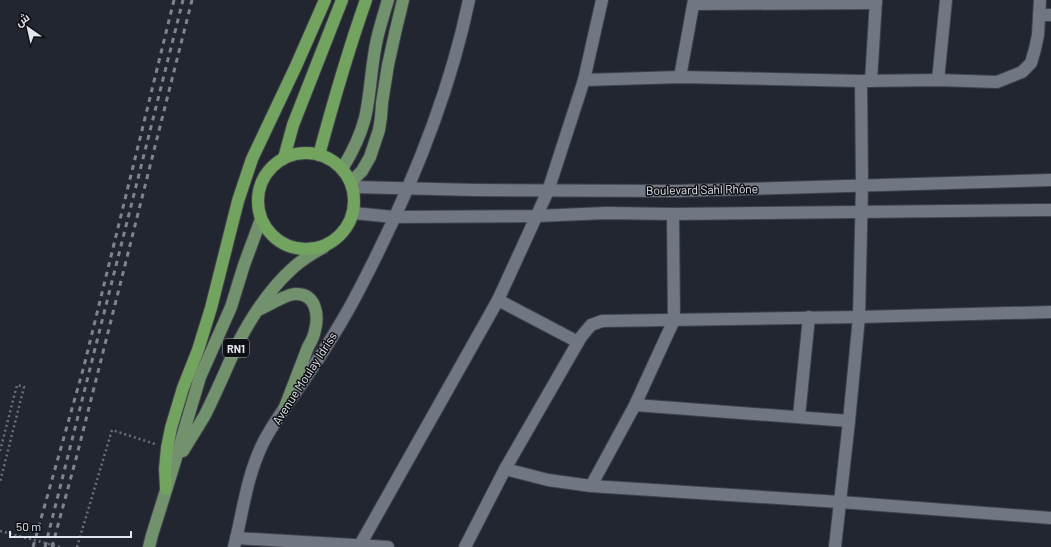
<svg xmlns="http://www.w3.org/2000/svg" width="1051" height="547" viewBox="0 0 1051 547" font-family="Barlow,Cairo,sans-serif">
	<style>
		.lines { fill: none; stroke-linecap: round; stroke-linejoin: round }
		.minor-casing { stroke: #40424b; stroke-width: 14 }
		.major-casing { stroke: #40424b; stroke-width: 14 }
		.highway-casing { stroke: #40424b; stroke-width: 14 }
		.path { stroke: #6c6f79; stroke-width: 2.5; stroke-dasharray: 2 3; stroke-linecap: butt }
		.minor { stroke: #717683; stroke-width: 12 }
		.major { stroke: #72916d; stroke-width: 12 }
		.highway { stroke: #72a35f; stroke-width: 12 }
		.rail { stroke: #81848e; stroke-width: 3; stroke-dasharray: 5 5; stroke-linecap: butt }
		.path-bridge { stroke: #6c6f79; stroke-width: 2.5; stroke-dasharray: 2 3; stroke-linecap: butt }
		.labels { text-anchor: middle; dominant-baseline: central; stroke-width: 3; stroke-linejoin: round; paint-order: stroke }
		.shield { fill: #0d0f14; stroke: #a4a6ad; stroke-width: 1 }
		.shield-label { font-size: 11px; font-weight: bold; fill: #e4e6ee }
		.street-label { font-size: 12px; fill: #e4e6ee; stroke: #0d0f14 }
	</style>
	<rect width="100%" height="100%" fill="#222631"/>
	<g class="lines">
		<defs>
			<g id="minor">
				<path d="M694 4 876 3"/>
				<path d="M1039 15H1051"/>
				<path d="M680 77 694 0"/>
				<path d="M584 80 680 77 861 81 938 80 997 82 1022 72 1031 63 1035 49 1038 35 1040 0"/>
				<path d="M938 80 946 0"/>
				<path d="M871 81 876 0"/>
				<path d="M353 187 475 190 676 191 1051 180"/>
				<path d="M353 213 394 217 537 216 606 213 673 214 1051 210"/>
				<path d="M498 300 578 342"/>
				<path d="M635 405 849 421"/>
				<path d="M799 416 809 317"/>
				<path d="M505 469 548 480 591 486 840 502 1051 518"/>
				<path d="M591 486 635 405 674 320 673 214"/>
				<path d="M236 538 388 547"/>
				<path d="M360 545 498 300 548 191 584 80 602 0"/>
				<path d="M234 547C243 512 246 479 262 445 273 422 290 401 304 380 324 351 343 321 359 290 407 198 448 101 469 0"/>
				<path d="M465 547 505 469 581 337 591 325 602 321 859 317 1051 312"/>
				<path d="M835 547 849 421 859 317 862 185 861 81"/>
			</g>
			<g id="major">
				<path d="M342 169C352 153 360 137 365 118 371 92 371 65 377 39 380 26 384 13 388 0"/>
				<path d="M351 182 362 171 370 157 379 130 381 117 382 103 388 65 396 29 403 0"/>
				<path d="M258 310C268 306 286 294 295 294 316 293 319 315 315 330 314 337 311 342 308 347L285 407"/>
				<path d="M183 451C190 439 198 427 205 415 217 391 227 367 238 343 252 316 270 288 294 267 303 259 313 253 324 247"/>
				<path d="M149 547 152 535 173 468 200 377 231 307 244 265 261 219"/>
			</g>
			<g id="highway">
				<circle cx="306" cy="201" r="48"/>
				<path d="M319 155C333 103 348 51 366 0"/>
				<path d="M284 158 293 125 342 0"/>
				<path d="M166 489 165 469 167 448 171 428 183 388 198 350 211 308 238 201 252 159 296 66 325 0"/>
			</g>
		</defs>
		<use href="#minor" class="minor-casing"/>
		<use href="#major" class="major-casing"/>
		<use href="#highway" class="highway-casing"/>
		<g class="path">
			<path d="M0 451 17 385 24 387 0 482"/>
			<path d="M77 547 112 430 155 444"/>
		</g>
		<use href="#minor" class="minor"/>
		<use href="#major" class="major"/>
		<use href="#highway" class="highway"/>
		<g class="rail">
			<path d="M33 547 84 366 174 0"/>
			<path d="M45 547 183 0"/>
			<path d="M52 547 77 455 192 0"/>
		</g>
		<path class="path-bridge" d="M0 531 60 547"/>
	</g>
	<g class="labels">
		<rect class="shield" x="223" y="339" width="26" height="18" rx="3"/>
		<g class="shield-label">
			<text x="236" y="348">RN1</text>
		</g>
		<g class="street-label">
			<text transform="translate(702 189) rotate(-1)">Boulevard Sahl Rhône</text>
			<text transform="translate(304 378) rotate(-57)">Avenue Moulay Idriss</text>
		</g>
	</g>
	<g transform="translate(28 28) rotate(326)" stroke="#0d0f14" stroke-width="3" paint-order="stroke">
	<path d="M0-3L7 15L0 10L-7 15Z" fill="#e4e6ee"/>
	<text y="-6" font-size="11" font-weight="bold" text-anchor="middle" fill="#e4e6ee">ش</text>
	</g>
	<path d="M10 531v6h121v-6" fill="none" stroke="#e4e6ee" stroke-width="2"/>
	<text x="16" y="531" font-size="12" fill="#e4e6ee" stroke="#0d0f14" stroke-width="3" paint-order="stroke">50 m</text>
</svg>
